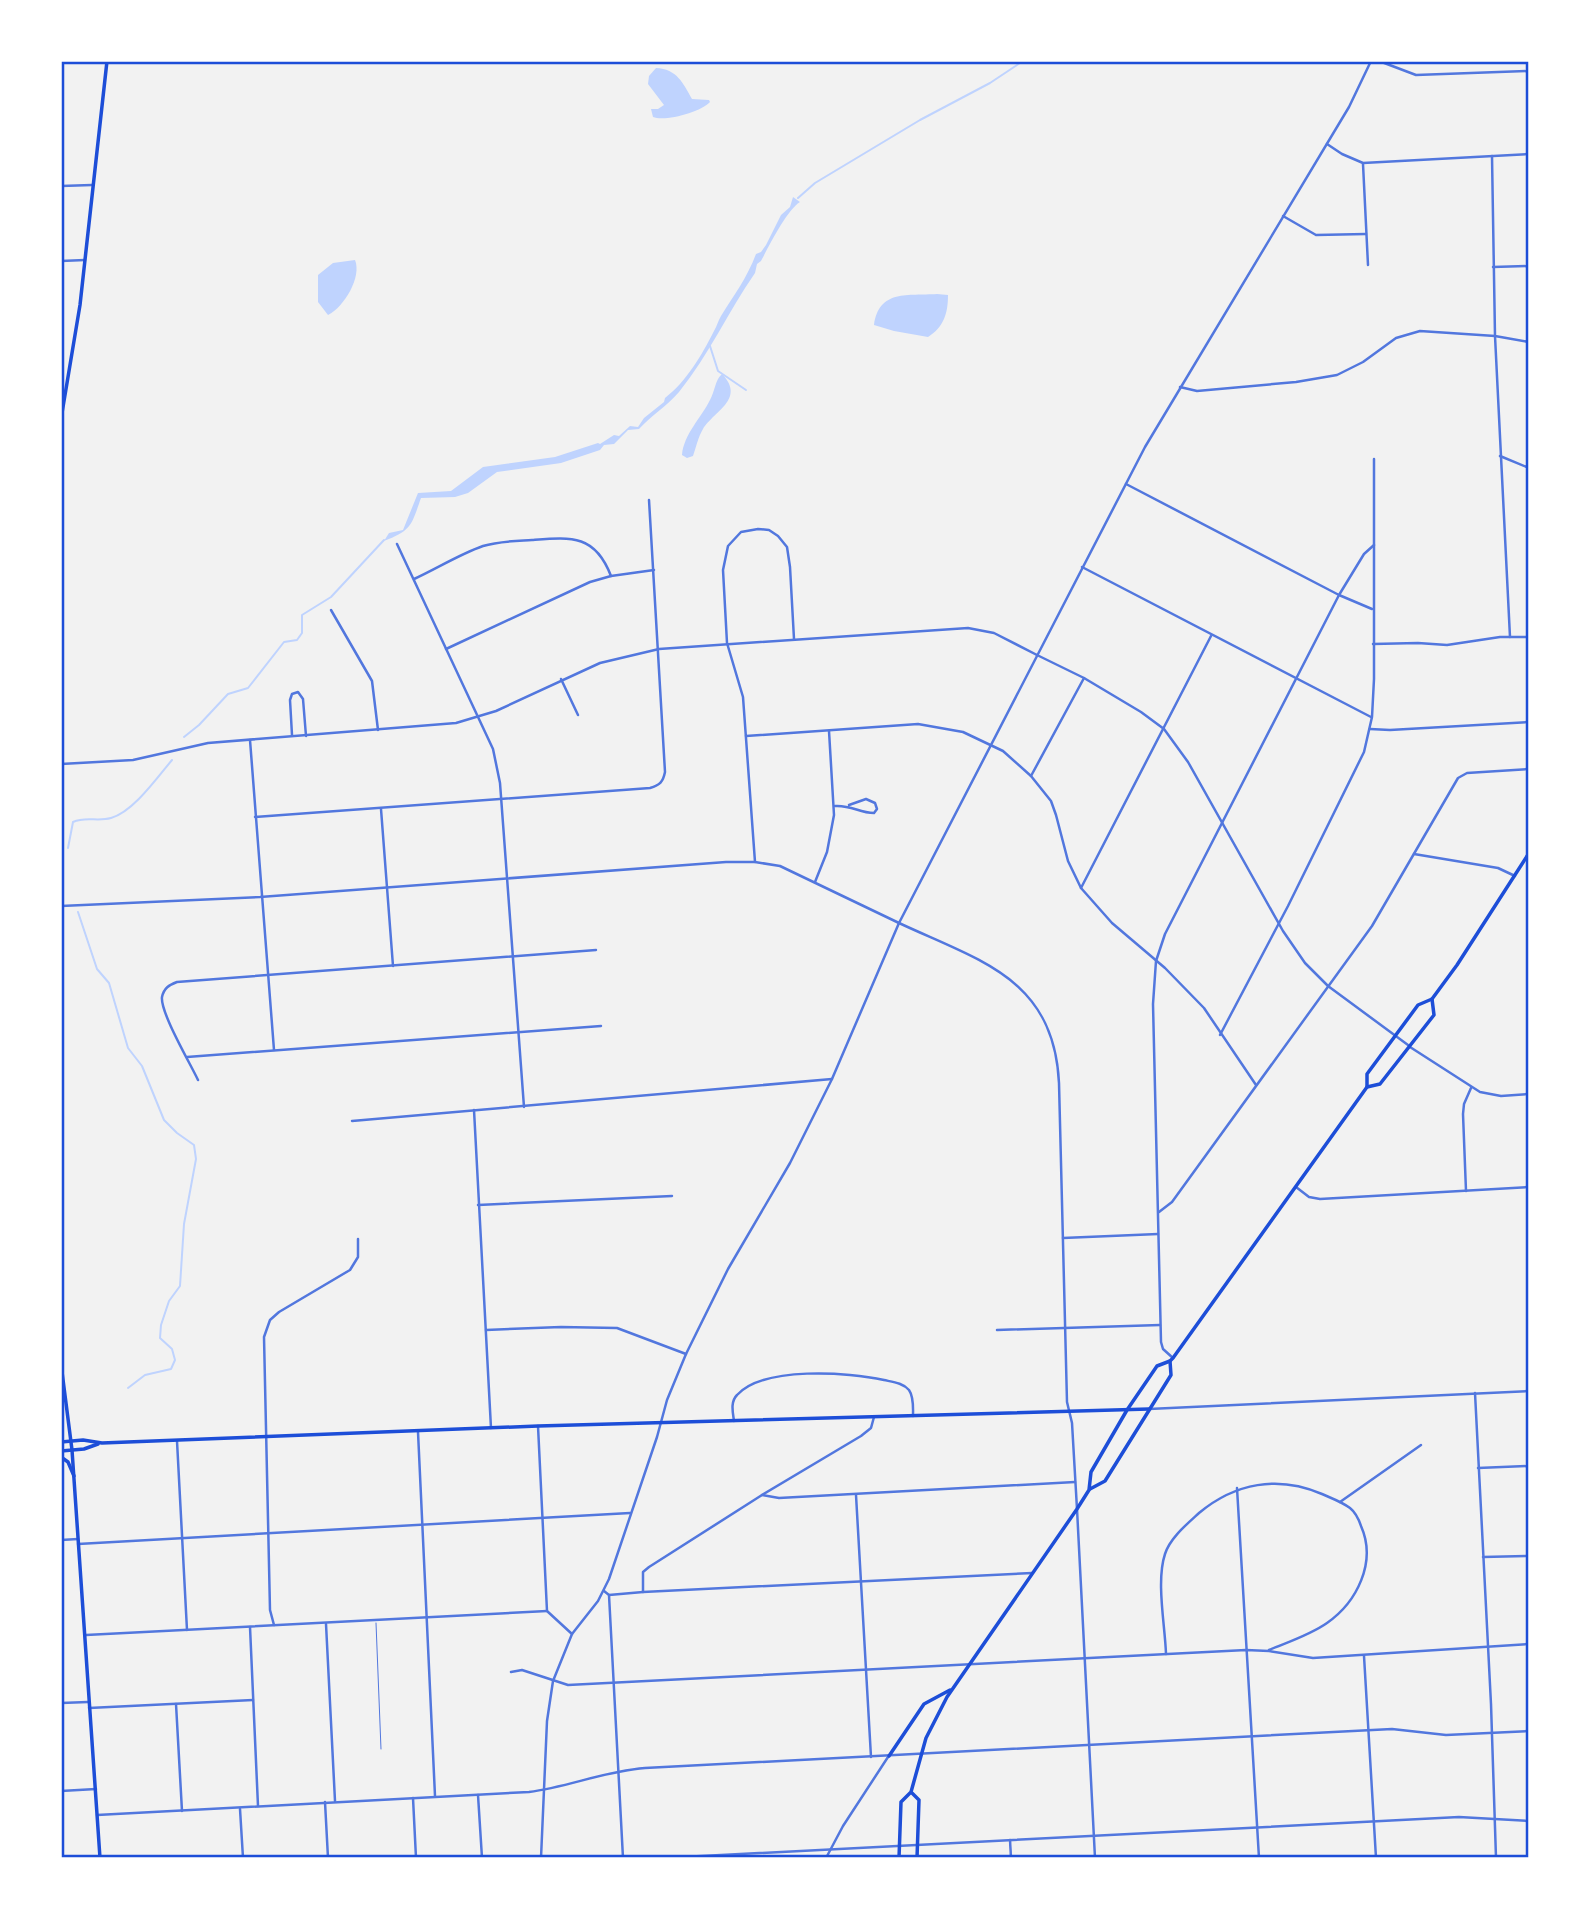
<svg xmlns="http://www.w3.org/2000/svg" width="1590" height="1919" viewBox="0 0 1590 1919" font-family="'Zilla Slab',serif">
	<style>
		.water { fill: #bfd3fe }
		.lines { fill: none; stroke-linecap: round; stroke-linejoin: round }
		.stream { stroke: #bfd3fe; stroke-width: 2 }
		.service { stroke: #5277de; stroke-width: 1 }
		.minor { stroke: #5277de; stroke-width: 2.5 }
		.tertiary { stroke: #5277de; stroke-width: 2.5 }
		.secondary { stroke: #1d4ed8; stroke-width: 3.5 }
		.primary { stroke: #1d4ed8; stroke-width: 3.5 }
		.neatline { fill: none; stroke: #1d4ed8; stroke-width: 2.5 }
	</style>
	<rect width="100%" height="100%" fill="#f2f2f2"/>
	<g class="water">
		<path d="M656 68C677 69 683 83 692 99L709 100 710 102C701 112 665 122 653 117L651 109H658L664 105 648 84 649 76Z"/>
		<path d="M793 197 800 202C787 210 770 244 761 261L757 264 755 273C728 312 709 355 679 392 667 406 652 415 639 429L628 430 614 444 604 445 600 450 561 463 497 472 468 493 455 497 421 498C411 526 412 530 384 541L389 533 403 530 418 493 451 491 483 467 555 457 598 443 600 444 614 435 619 436 630 426 638 427 644 418 664 402 665 398C686 382 702 355 714 331 717 326 718 321 721 316 734 295 747 278 756 254L761 252 766 245 781 215 790 207Z"/>
		<path d="M355 260C362 277 344 307 328 315L318 302V275L333 263Z"/>
		<path d="M937 294 948 295C948 313 944 327 928 337L894 331 874 325C879 289 908 296 937 294Z"/>
		<path d="M722 374C746 399 714 411 703 429 698 437 696 448 693 456L687 458 682 455C684 434 701 418 710 400 715 391 715 380 722 374Z"/>
	</g>
	<g class="lines">
		<g class="stream">
			<path d="M798 198 815 183 920 120 990 83 1023 61"/>
			<path d="M710 346 718 371 746 390"/>
			<path d="M184 737 199 725 228 694 248 688 284 642 297 640 302 633V615L331 597 384 540"/>
			<path d="M68 848 73 822C86 816 97 822 111 818 133 812 157 778 172 760"/>
			<path d="M78 912 97 969 109 983 128 1048 142 1066 164 1120 177 1133 194 1145 196 1159 184 1224 180 1286 169 1301 161 1325 160 1338 172 1349 175 1360 171 1369 145 1375 128 1388"/>
		</g>
		<path class="service" d="M376 1623 381 1749"/>
		<g class="minor">
			<path d="M1379 61 1416 75 1529 71"/>
			<path d="M1327 144 1342 154 1363 163 1529 154"/>
			<path d="M1492 156 1495 336 1510 637"/>
			<path d="M1363 164 1368 265"/>
			<path d="M61 186 92 185"/>
			<path d="M1283 216 1316 235 1366 234"/>
			<path d="M61 261 85 260"/>
			<path d="M1493 267 1529 266"/>
			<path d="M1180 387 1197 391 1296 382 1337 375 1363 362 1396 338 1420 331 1495 336 1529 342"/>
			<path d="M1500 456 1529 468"/>
			<path d="M1126 484 1339 595 1372 609"/>
			<path d="M397 544 493 749 500 783 524 1107"/>
			<path d="M1082 567 1371 717"/>
			<path d="M414 579C436 569 460 554 483 546 499 541 516 541 532 540 571 537 595 534 611 576"/>
			<path d="M331 610 372 681 378 730"/>
			<path d="M1373 644 1418 643 1447 645 1500 637H1529"/>
			<path d="M446 649 590 582 611 576 654 570"/>
			<path d="M561 679 578 715"/>
			<path d="M1370 729 1390 730 1529 722"/>
			<path d="M292 735 290 700 292 694 298 692 303 699 306 736"/>
			<path d="M746 736 918 724 963 732 1003 751 1031 776 1051 801 1056 815 1068 861 1081 888 1112 923 1165 968 1204 1008 1256 1085"/>
			<path d="M250 740 274 1050"/>
			<path d="M61 764 133 760 208 743 456 723 496 711 600 663 659 649 968 628 994 633 1037 655"/>
			<path d="M1031 776 1084 678"/>
			<path d="M835 806C852 805 859 813 874 813L877 809 875 803 866 799 849 805"/>
			<path d="M381 809 393 966"/>
			<path d="M255 817 650 788C660 785 663 782 665 772L649 500"/>
			<path d="M1414 854 1498 868 1515 876"/>
			<path d="M755 862 743 697 727 643 723 570 728 546 741 532 758 529 769 530 778 536 787 547 790 567 794 639"/>
			<path d="M815 882 827 852 834 815 829 731"/>
			<path d="M1081 888 1211 636"/>
			<path d="M899 923C980 961 1054 978 1059 1083L1067 1402 1072 1423 1077 1509 1095 1858"/>
			<path d="M1220 1035 1288 906 1364 752 1372 717 1374 679V459"/>
			<path d="M1410 1047 1480 1092 1501 1096 1529 1094"/>
			<path d="M187 1057 601 1026"/>
			<path d="M198 1080C190 1063 160 1012 162 997 164 988 169 985 177 982L596 950"/>
			<path d="M474 1110 491 1428"/>
			<path d="M352 1121 832 1079"/>
			<path d="M1296 1187 1309 1197 1320 1199 1529 1187"/>
			<path d="M1466 1191 1463 1114 1464 1104 1471 1088"/>
			<path d="M478 1205 672 1196"/>
			<path d="M1159 1212 1172 1202 1372 926 1458 778 1467 773 1529 769"/>
			<path d="M1063 1238 1158 1234"/>
			<path d="M486 1330 561 1327 617 1328 686 1354"/>
			<path d="M997 1330 1160 1325"/>
			<path d="M1173 1358 1163 1349 1161 1342 1153 1004 1156 961 1165 934 1339 595 1364 554 1374 545"/>
			<path d="M734 1421C733 1413 730 1402 737 1395 763 1366 849 1372 884 1380 893 1382 903 1383 909 1390 914 1397 913 1408 913 1416"/>
			<path d="M538 1426 547 1611 572 1634"/>
			<path d="M418 1432 435 1796"/>
			<path d="M177 1441 187 1630"/>
			<path d="M1478 1468 1529 1466"/>
			<path d="M1237 1488 1259 1858"/>
			<path d="M762 1495 779 1498 1075 1482"/>
			<path d="M856 1495 871 1757"/>
			<path d="M1340 1502 1421 1445"/>
			<path d="M61 1540 78 1539"/>
			<path d="M78 1544 630 1513"/>
			<path d="M1483 1557 1529 1556"/>
			<path d="M604 1591 609 1595 623 1858"/>
			<path d="M643 1592V1572L649 1567 762 1495 861 1436 871 1428 874 1417"/>
			<path d="M609 1595 643 1592 1032 1573"/>
			<path d="M326 1624 335 1801"/>
			<path d="M274 1625 270 1610 264 1337 270 1320 279 1312 350 1270 358 1257V1239"/>
			<path d="M250 1627 258 1806"/>
			<path d="M86 1635 547 1611"/>
			<path d="M1166 1654C1165 1625 1156 1581 1165 1554 1170 1538 1187 1524 1199 1513 1235 1483 1278 1475 1322 1494 1331 1498 1342 1502 1350 1508 1355 1512 1359 1520 1361 1526 1377 1562 1357 1602 1327 1623 1310 1635 1288 1642 1269 1650"/>
			<path d="M1364 1656 1376 1858"/>
			<path d="M511 1672 522 1670 568 1685 1246 1650 1269 1651 1313 1658 1529 1644"/>
			<path d="M61 1703 88 1702"/>
			<path d="M176 1704 182 1811"/>
			<path d="M89 1708 253 1700"/>
			<path d="M61 1791 96 1789"/>
			<path d="M478 1795 482 1858"/>
			<path d="M413 1798 416 1858"/>
			<path d="M325 1802 328 1858"/>
			<path d="M240 1809 243 1858"/>
			<path d="M97 1815 529 1792C568 1787 605 1771 645 1768L1392 1729 1446 1735 1529 1731"/>
			<path d="M1010 1840 1011 1858"/>
			<path d="M663 1858 1459 1817 1529 1821"/>
			<path d="M826 1858 843 1826 888 1757"/>
		</g>
		<g class="tertiary">
			<path d="M1037 655 1084 678 1141 712 1164 729 1188 762 1283 931 1305 963 1328 986 1408 1045"/>
			<path d="M61 906 260 897 726 862H755L780 866 899 923"/>
			<path d="M1475 1393 1491 1704 1496 1858"/>
			<path d="M1149 1409 1529 1391"/>
			<path d="M541 1858 547 1721 553 1681 572 1634 598 1601 609 1579 657 1437 667 1400 686 1354 728 1269 790 1163 832 1079 899 923 1145 447 1349 107 1371 61"/>
		</g>
		<g class="secondary">
			<path d="M61 419 80 305 107 61"/>
			<path d="M61 1364 72 1450 100 1858"/>
		</g>
		<g class="primary">
			<path d="M1367 1087 1380 1084 1434 1015 1432 999"/>
			<path d="M61 1442 83 1440 102 1443 538 1426 1149 1409"/>
			<path d="M61 1451 84 1449 98 1444"/>
			<path d="M61 1457 68 1462 74 1476"/>
			<path d="M1090 1489 1105 1481 1171 1375 1170 1361"/>
			<path d="M889 1756 924 1704 950 1690"/>
			<path d="M912 1793 919 1800 917 1858"/>
			<path d="M899 1858 901 1802 911 1792 926 1738 947 1697 1077 1509 1089 1490 1091 1472 1127 1410 1157 1366 1170 1361 1173 1358 1367 1087V1074L1418 1005 1432 999 1457 965 1529 853"/>
		</g>
	</g>
	<rect width="1590" height="1919" fill="none" stroke="#ffffff" stroke-width="126"/>
	<rect x="63" y="63" width="1464" height="1793" class="neatline"/>
</svg>
